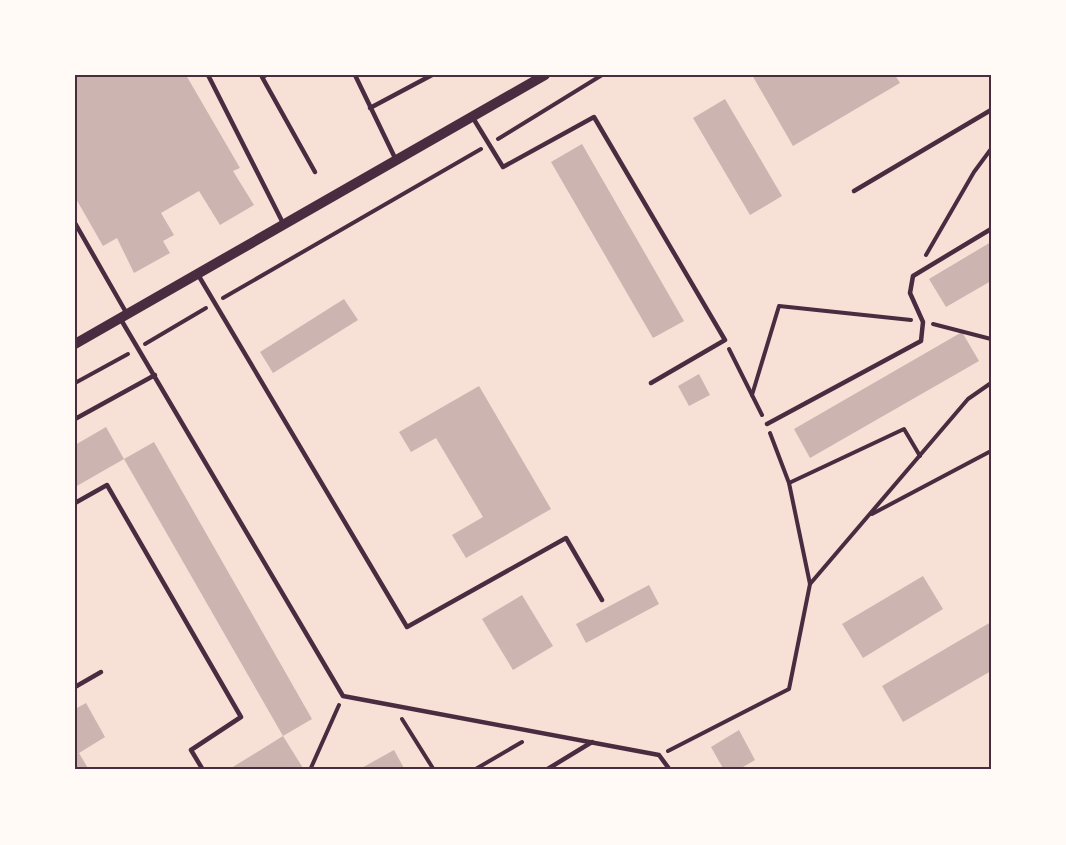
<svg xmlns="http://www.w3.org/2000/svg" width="1066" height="845" viewBox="0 0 1066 845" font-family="Manrope,sans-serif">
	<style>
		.building { fill: #ccb4b1 }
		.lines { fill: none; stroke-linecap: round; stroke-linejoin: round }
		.path { stroke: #4a2c40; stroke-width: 4 }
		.service { stroke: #4a2c40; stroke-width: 4.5 }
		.tertiary { stroke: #4a2c40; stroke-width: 10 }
		.neatline { fill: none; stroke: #4a2c40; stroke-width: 2 }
	</style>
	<rect width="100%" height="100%" fill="#f7e1d7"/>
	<g class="building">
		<path d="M75 75H186L240 168 233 171 254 205 220 225 199 191 161 213 174 235 163 241 170 253 134 273 117 238 103 246 75 197Z"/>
		<path d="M752 75H895L900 83 793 146Z"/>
		<path d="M725 99 782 196 750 215 693 118Z"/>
		<path d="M582 144 684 321 653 338 551 162Z"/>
		<path d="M991 242V281L946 307 929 279Z"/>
		<path d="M344 299 358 320 273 373 260 352Z"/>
		<path d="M962 332 979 361 810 458 794 429Z"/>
		<path d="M699 374 710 395 689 406 678 386Z"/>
		<path d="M479 386 551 509 466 558 452 535 483 517 436 438 411 452 399 432Z"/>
		<path d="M106 427 124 459 75 487V445Z"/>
		<path d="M154 442 312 719 283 736 124 459Z"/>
		<path d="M923 576 943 609 863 658 842 624Z"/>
		<path d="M649 585 659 604 586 643 576 624Z"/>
		<path d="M522 595 553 646 513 670 482 619Z"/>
		<path d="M991 622V671L903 722 882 686Z"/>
		<path d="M86 703 105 737 79 753 89 770H75V709Z"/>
		<path d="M739 730 755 760 738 770H724L711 747Z"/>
		<path d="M283 736 303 768 228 770Z"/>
		<path d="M394 750 405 770H358Z"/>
	</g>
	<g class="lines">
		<g class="path">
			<path d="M498 139 602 75"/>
			<path d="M926 255 974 172 991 149"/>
			<path d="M223 298 481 149"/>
			<path d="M933 324 991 339"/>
			<path d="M145 344 206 308"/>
			<path d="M729 349 752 395"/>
			<path d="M75 383 128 354"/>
			<path d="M762 415 752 395 779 306 911 320"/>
			<path d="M789 483 904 429 920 456"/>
			<path d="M872 514 991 451"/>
			<path d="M810 584 968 399 991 383"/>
			<path d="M402 719 434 770"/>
			<path d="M668 751 789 689 810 584 789 483 770 433"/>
			<path d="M310 770 339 705"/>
			<path d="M474 770 522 742"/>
		</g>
		<g class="service">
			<path d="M208 75 283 223"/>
			<path d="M266 75 262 77 315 172"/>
			<path d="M355 75 396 160"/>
			<path d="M370 108 432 75"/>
			<path d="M473 118 503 167 594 117 725 340 651 383"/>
			<path d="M854 191 991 110"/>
			<path d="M75 223 127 314"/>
			<path d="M197 273 407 627 566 538 602 600"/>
			<path d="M120 318 343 696 659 755 670 770"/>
			<path d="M75 419 155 375"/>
			<path d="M767 424 921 341 923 322 910 293 913 276 991 229"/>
			<path d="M75 503 107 485 241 717 191 750 203 770"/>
			<path d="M75 687 101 672"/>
			<path d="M546 770 592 742"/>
		</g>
		<path class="tertiary" d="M75 344 545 75"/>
	</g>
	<rect width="1066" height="845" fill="none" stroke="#fffaf5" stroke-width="153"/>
	<rect x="76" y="76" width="914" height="692" class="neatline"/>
</svg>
